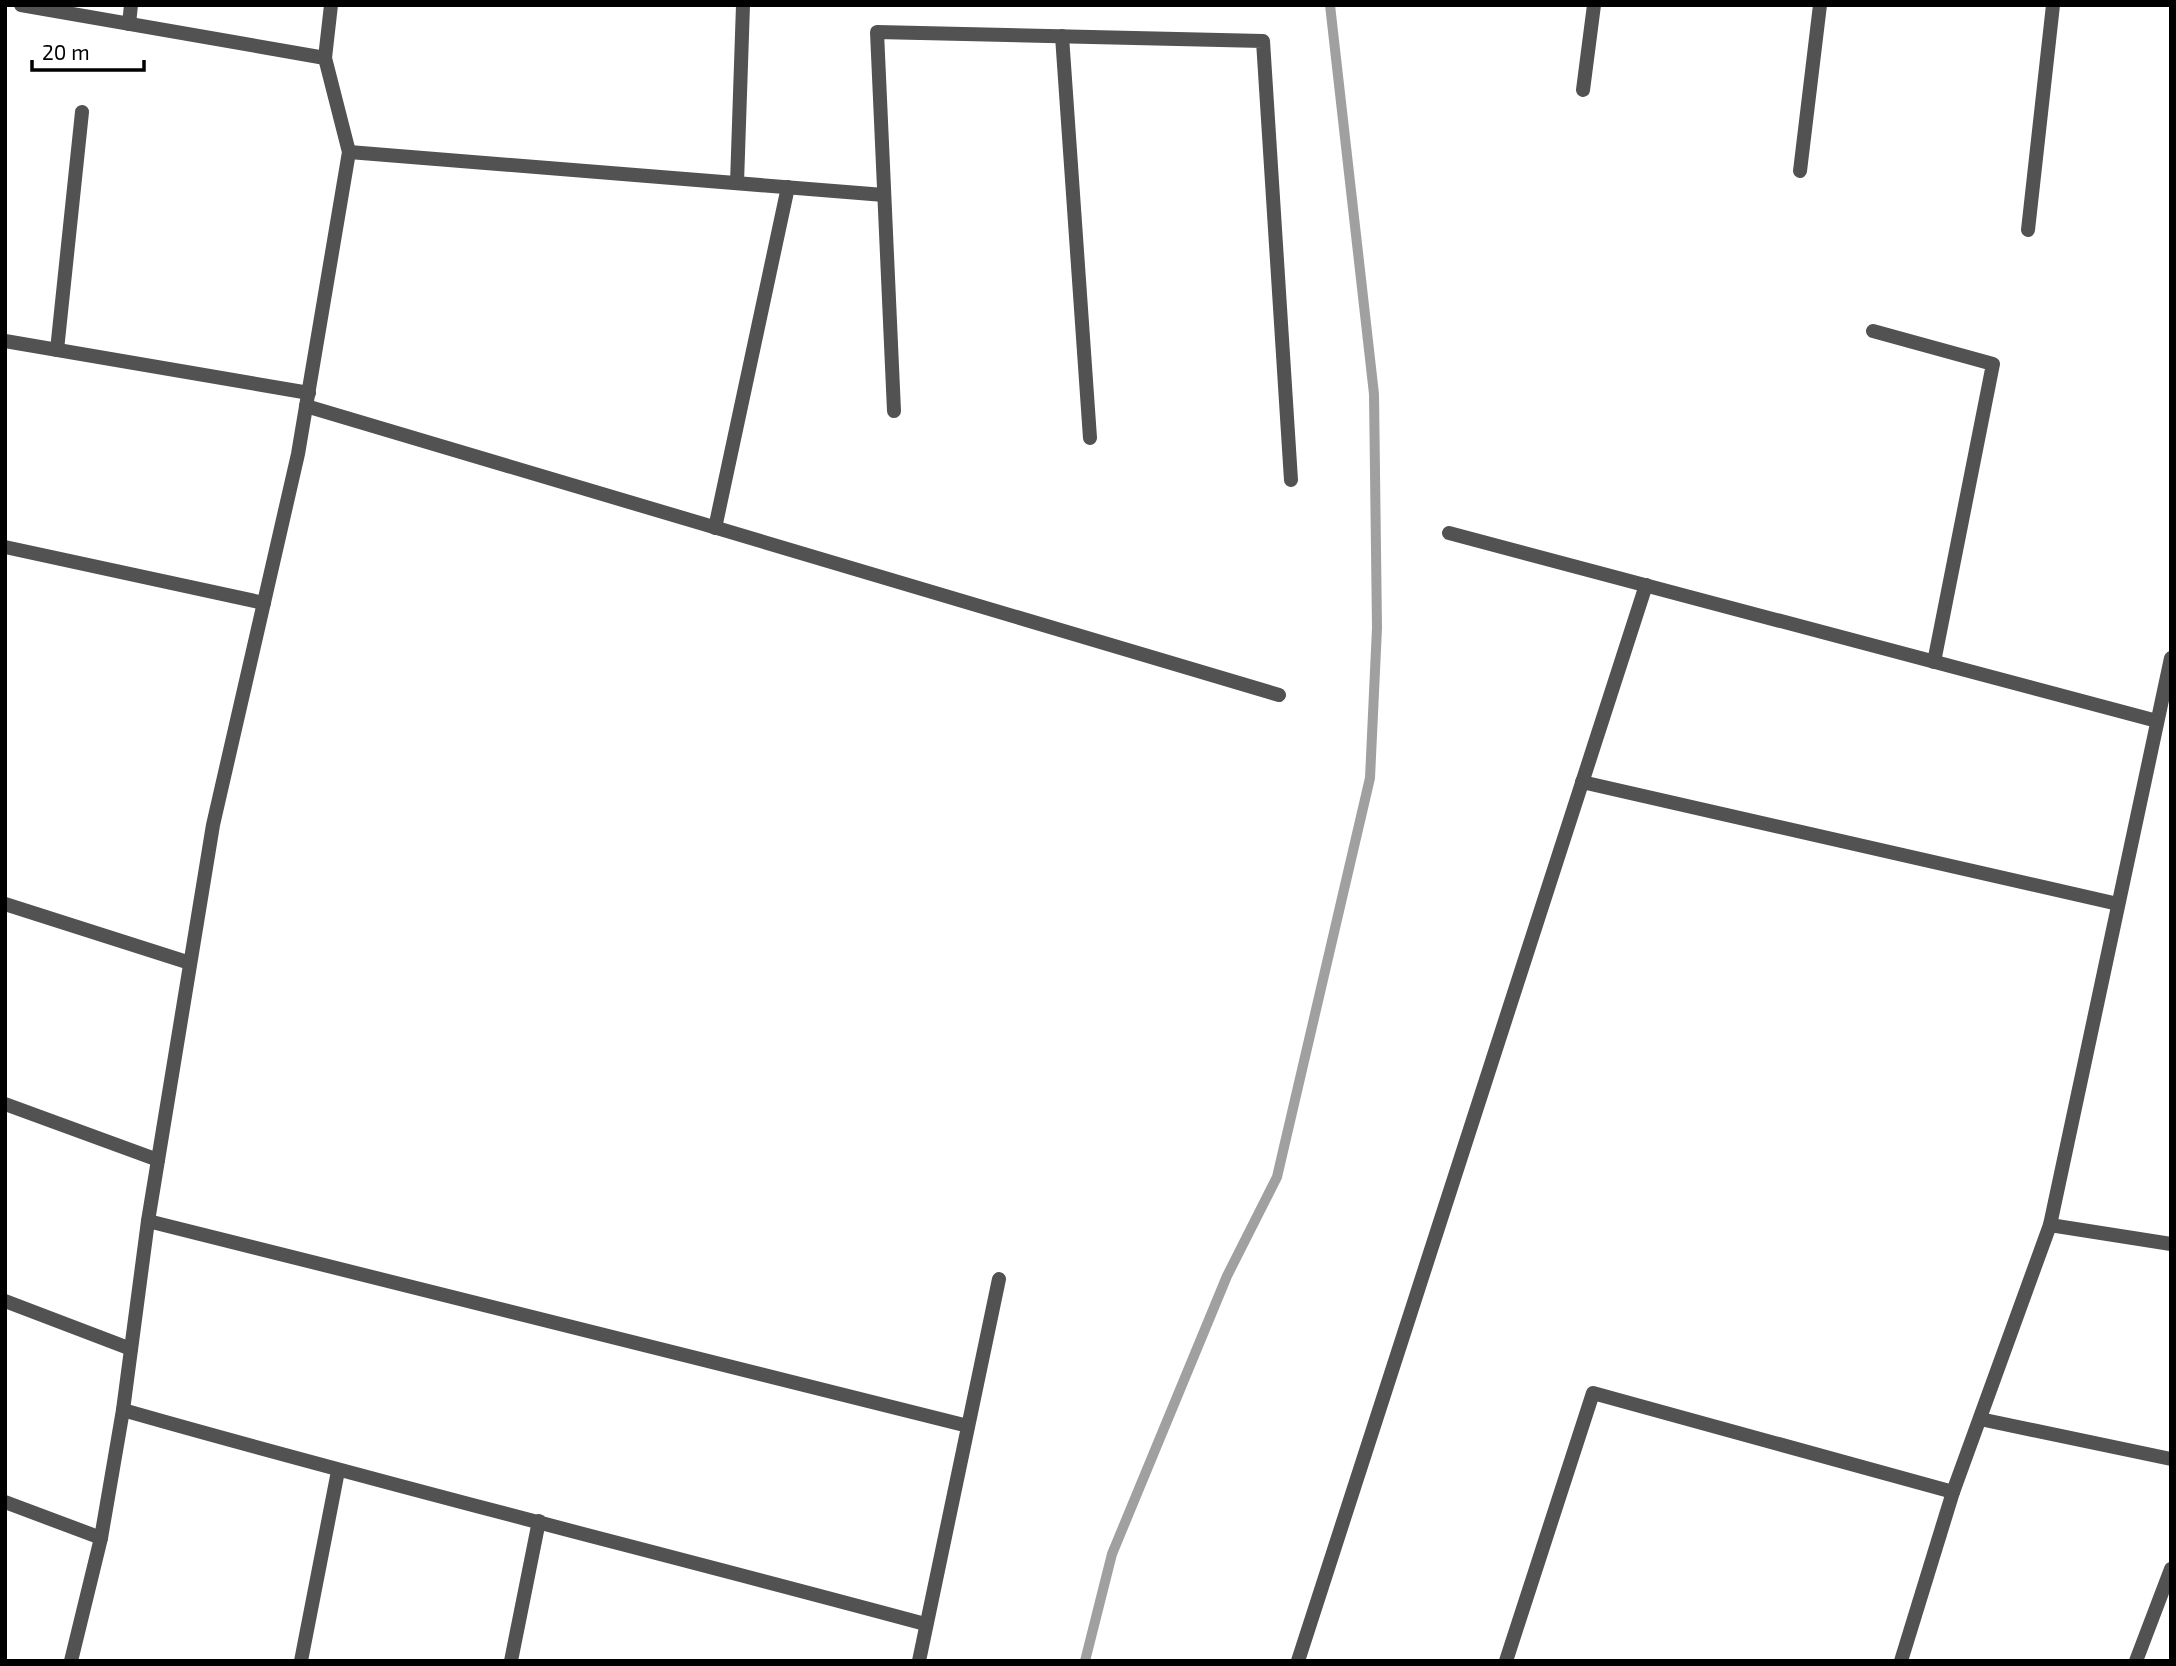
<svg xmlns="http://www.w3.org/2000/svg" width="2176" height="1666" viewBox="0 0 2176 1666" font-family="'Exo 2',sans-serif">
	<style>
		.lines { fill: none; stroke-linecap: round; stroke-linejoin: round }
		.stream { stroke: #a0a0a0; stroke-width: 10 }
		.minor { stroke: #525252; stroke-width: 14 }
	</style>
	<rect width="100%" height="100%" fill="#fff"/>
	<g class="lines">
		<path class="stream" d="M1085 1661 1112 1554 1227 1276 1277 1177 1370 778 1377 628 1374 394 1330 5"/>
		<g class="minor">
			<path d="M21 5 325 58"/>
			<path d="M129 24 131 5"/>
			<path d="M1062 36 1090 438"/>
			<path d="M1583 90 1594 5"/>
			<path d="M349 152 884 195"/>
			<path d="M1800 171 1820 5"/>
			<path d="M737 183 743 5"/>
			<path d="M2028 230 2053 5"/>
			<path d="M1873 331 1993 364 1934 662"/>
			<path d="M5 341 309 393"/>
			<path d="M57 350 82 112"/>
			<path d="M306 406 1279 695"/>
			<path d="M894 411 877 32 1263 41 1291 480"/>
			<path d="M715 528 788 187"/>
			<path d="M1449 533 2157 721"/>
			<path d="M5 547 264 603"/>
			<path d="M1582 782 2118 904"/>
			<path d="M5 904 190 963"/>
			<path d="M5 1104 158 1160"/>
			<path d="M148 1221 968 1426"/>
			<path d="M2050 1225 2171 658"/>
			<path d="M5 1301 131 1349"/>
			<path d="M123 1410C389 1486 658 1552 925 1624"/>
			<path d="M1980 1419 2171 1459"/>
			<path d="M5 1502 101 1538"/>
			<path d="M71 1661 101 1538 123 1410 148 1221 213 825 298 454 349 152 325 58 331 5"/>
			<path d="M301 1661 338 1471"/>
			<path d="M511 1661 539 1521"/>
			<path d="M919 1661 999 1279"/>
			<path d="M1298 1661 1646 585"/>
			<path d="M1506 1661 1593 1393 1953 1492 2050 1225 2171 1244"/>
			<path d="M1901 1661 1953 1492"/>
			<path d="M2136 1661 2171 1569"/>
		</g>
	</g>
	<rect width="2176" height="1666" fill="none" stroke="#000000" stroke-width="14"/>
	<path d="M32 60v10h112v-10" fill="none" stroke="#000000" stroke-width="3.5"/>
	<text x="42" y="60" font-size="21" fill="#000000" stroke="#ffffff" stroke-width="5" paint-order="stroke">20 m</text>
</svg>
